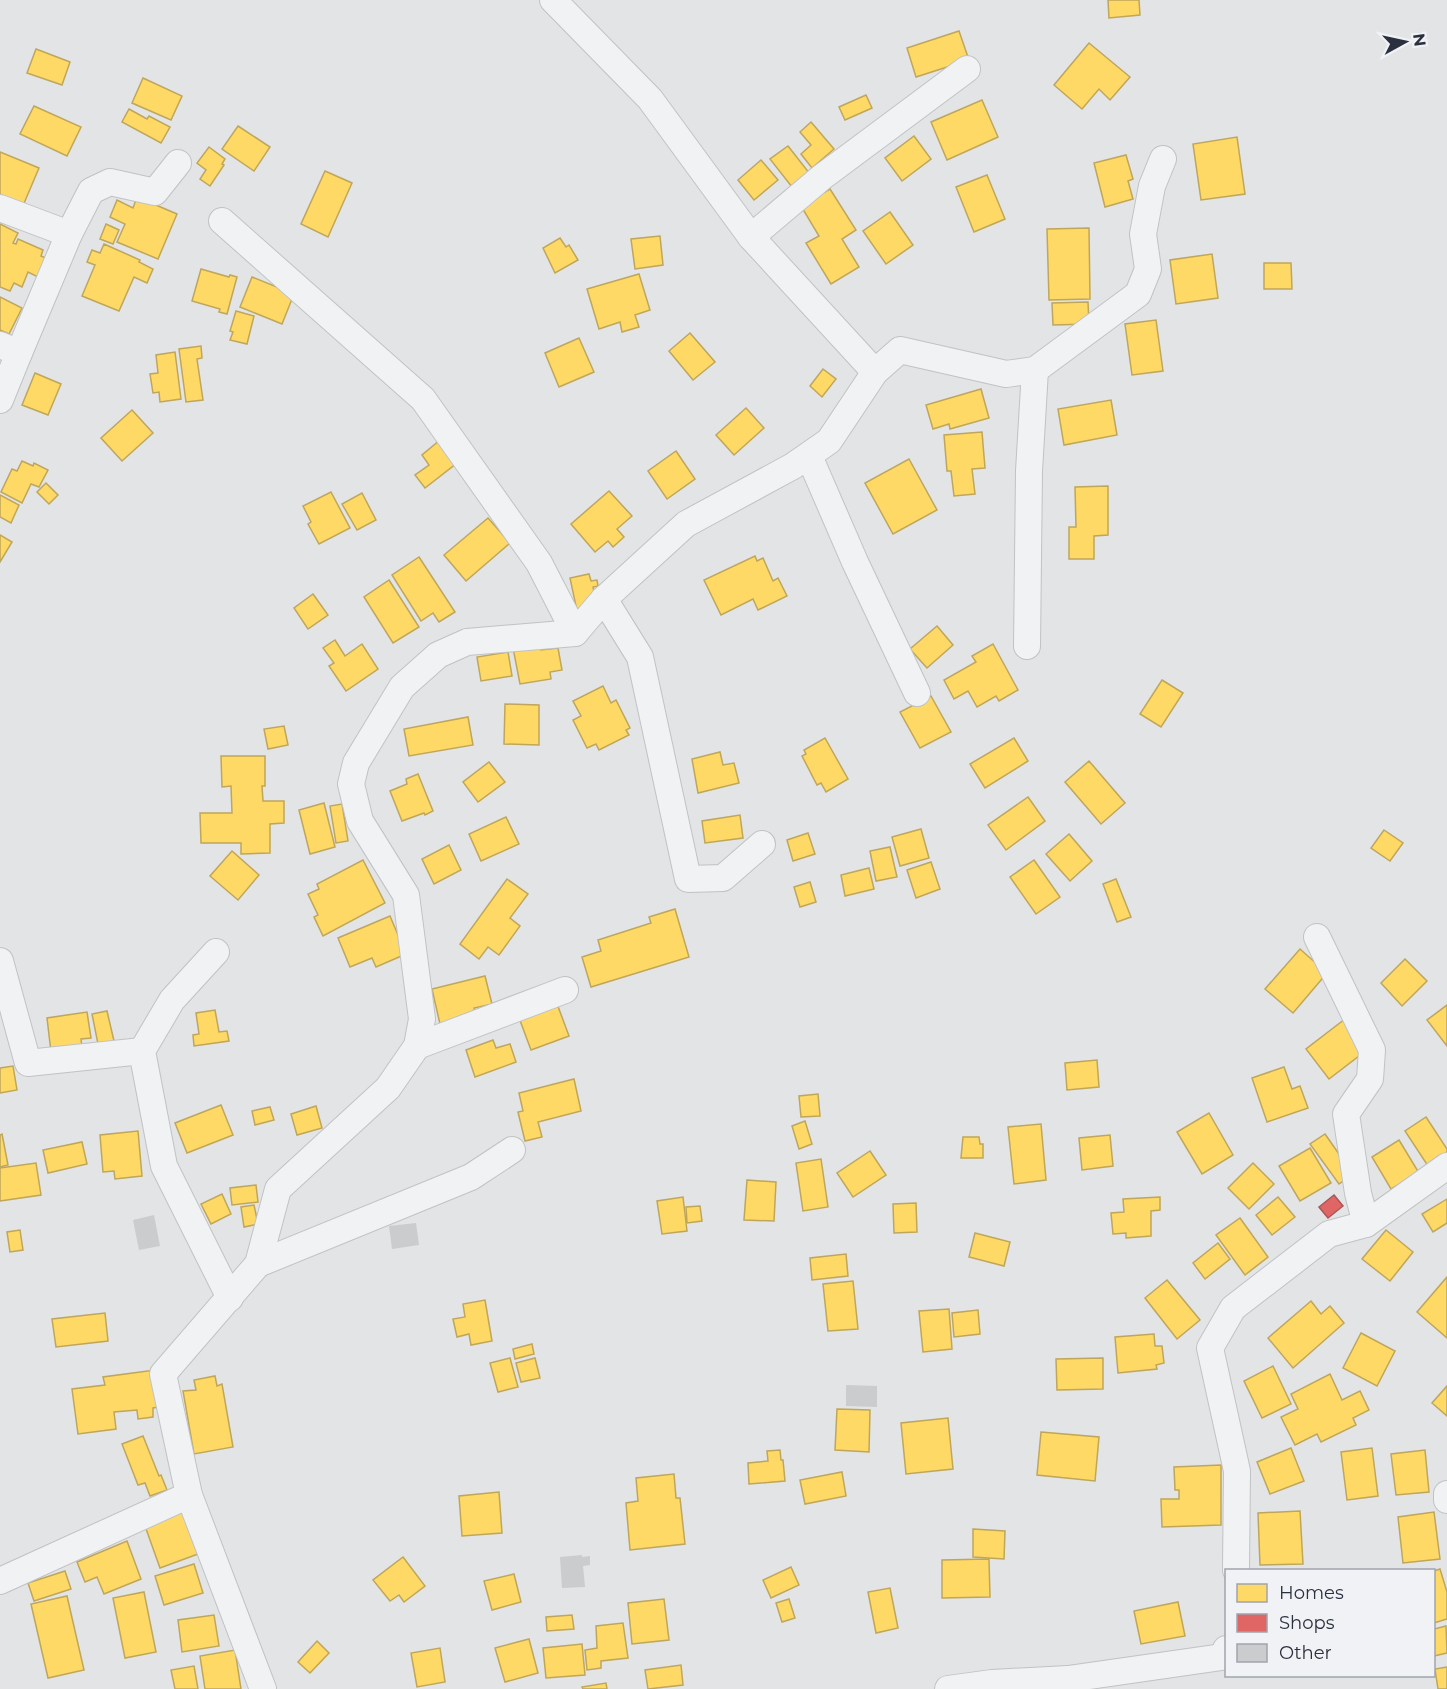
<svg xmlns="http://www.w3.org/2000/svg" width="1447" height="1689" viewBox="0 0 1447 1689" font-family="Montserrat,sans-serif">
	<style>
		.homes { fill: #ffd966; stroke: #bfa65a; stroke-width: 1.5 }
		.shops { fill: #e06666; stroke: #a9565a; stroke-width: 1.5 }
		.building { fill: #caccce }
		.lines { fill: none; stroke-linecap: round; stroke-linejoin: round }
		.street-casing { stroke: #c0c2c4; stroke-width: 28 }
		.street { stroke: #f1f2f4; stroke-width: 26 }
	</style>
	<rect width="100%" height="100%" fill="#e2e4e6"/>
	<g class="homes">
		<path d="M1108 0H1139L1140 15 1109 18Z"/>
		<path d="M959 31 969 60 916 77 907 48Z"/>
		<path d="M1089 43 1130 77 1110 100 1099 89 1082 109 1054 85Z"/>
		<path d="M36 49 70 62 62 85 27 73Z"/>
		<path d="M143 78 182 96 171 120 132 103Z"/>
		<path d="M866 95 872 108 845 120 839 107Z"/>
		<path d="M982 100 998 137 947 160 931 122Z"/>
		<path d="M34 106 81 127 67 156 20 134Z"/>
		<path d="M129 109 147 119 149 116 170 127 161 143 122 122Z"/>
		<path d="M811 122 834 149 812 168 801 154 811 145 800 132Z"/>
		<path d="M238 126 270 147 254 171 222 149Z"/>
		<path d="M914 136 931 159 902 181 885 158Z"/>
		<path d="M1237 137 1245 194 1201 200 1193 144Z"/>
		<path d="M788 146 810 174 792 187 770 159Z"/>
		<path d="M209 147 225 159 222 164 224 165 210 186 200 179 206 170 197 163Z"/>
		<path d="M0 152 39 168 22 208 0 198Z"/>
		<path d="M1126 155 1133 179 1128 181 1133 199 1105 207 1094 163Z"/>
		<path d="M761 160 778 180 754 200 738 180Z"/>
		<path d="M325 171 352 183 328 237 301 224Z"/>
		<path d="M987 175 1005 219 974 232 956 187Z"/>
		<path d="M830 189 856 230 842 239 859 267 831 284 806 243 819 236 801 206Z"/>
		<path d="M137 197 177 214 158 259 117 242 125 224 110 217 117 200 133 208Z"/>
		<path d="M890 212 913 245 886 264 863 231Z"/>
		<path d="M0 224 18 233 13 243 16 244 18 239 43 250 41 256 46 258 38 277 28 272 22 287 14 283 10 291 0 287Z"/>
		<path d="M106 224 119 230 113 244 100 239Z"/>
		<path d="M1089 228 1090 299 1049 300 1047 229Z"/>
		<path d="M660 236 663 265 635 269 631 239Z"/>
		<path d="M560 238 566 247 569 245 578 260 555 273 543 248Z"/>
		<path d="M104 244 140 260 139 262 153 269 147 283 134 277 119 311 82 296 95 265 87 262 92 250 100 253Z"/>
		<path d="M1212 254 1218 298 1176 304 1170 260Z"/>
		<path d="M1264 263H1291L1292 289H1264Z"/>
		<path d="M201 269 229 277 230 275 237 277 227 314 219 312 220 309 192 301Z"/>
		<path d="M639 274 650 310 635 315 639 327 622 332 620 322 599 329 587 289Z"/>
		<path d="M252 277 294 294 282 324 240 307Z"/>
		<path d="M0 297 22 308 9 334 0 330Z"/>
		<path d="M1088 302 1089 324 1053 325 1052 303Z"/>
		<path d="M236 311 254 316 247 344 230 340 233 332 230 331Z"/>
		<path d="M1156 320 1163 371 1132 375 1125 324Z"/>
		<path d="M690 333 715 362 693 380 669 351Z"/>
		<path d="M579 338 594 372 559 387 545 353Z"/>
		<path d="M201 346 202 358 197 359 203 400 186 402 179 349Z"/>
		<path d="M175 352 181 399 160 402 159 392 153 393 150 374 158 373 156 355Z"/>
		<path d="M823 369 836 379 822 397 810 386Z"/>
		<path d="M35 373 61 384 48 415 22 405Z"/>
		<path d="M981 389 989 418 950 429 949 424 933 429 926 405Z"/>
		<path d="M1111 400 1117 435 1064 445 1058 409Z"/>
		<path d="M746 408 764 428 734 455 716 435Z"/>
		<path d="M132 410 153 433 122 461 101 438Z"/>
		<path d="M982 432 985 468 972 469 975 494 954 496 951 471H947L944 435Z"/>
		<path d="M440 440 457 463 425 488 415 475 429 465 422 455Z"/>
		<path d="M676 451 695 479 667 499 648 471Z"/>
		<path d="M909 459 937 510 893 534 865 483Z"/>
		<path d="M22 461 33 466 34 463 48 470 39 487 31 484 22 503 1 492 12 469 17 471Z"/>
		<path d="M46 483 58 495 49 504 37 492Z"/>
		<path d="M1108 486V535L1094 536V559H1069V527H1076L1075 487Z"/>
		<path d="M609 491 632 516 617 529 624 537 613 547 608 541 595 552 571 524Z"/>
		<path d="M331 492 350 528 319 544 308 524 311 522 303 506Z"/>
		<path d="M362 493 376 520 357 530 342 504Z"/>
		<path d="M0 495 19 505 11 523 0 517Z"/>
		<path d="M488 518 510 543 466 581 444 555Z"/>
		<path d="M0 535 12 542 0 562Z"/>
		<path d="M755 556 757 561 763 558 773 581 778 578 787 596 758 610 753 599 721 615 704 580Z"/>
		<path d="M419 557 455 612 439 622 433 613 421 621 392 575Z"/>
		<path d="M589 574 591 581 597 580 598 586 593 587 595 597 577 611 570 578Z"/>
		<path d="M389 580 419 627 393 643 364 597Z"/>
		<path d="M313 594 328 615 308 629 294 608Z"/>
		<path d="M937 626 953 645 927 668 910 649Z"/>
		<path d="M335 640 345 656 362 644 378 669 346 691 329 666 334 663 323 648Z"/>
		<path d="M540 644 541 650 558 648 562 670 550 672 551 679 520 684 513 648Z"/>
		<path d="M993 644 1018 690 999 701 996 696 977 707 968 691 954 699 944 680 976 662 972 656Z"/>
		<path d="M508 652 512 676 481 681 477 657Z"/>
		<path d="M1162 680 1183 693 1161 727 1140 714Z"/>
		<path d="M603 686 611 703 616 700 630 728 626 730 629 735 599 750 596 744 587 748 573 720 581 716 573 701Z"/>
		<path d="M931 696 951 732 920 748 900 712Z"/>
		<path d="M505 704 539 705V745L504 744Z"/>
		<path d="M468 717 473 745 409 756 404 729Z"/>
		<path d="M284 726 288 745 268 749 264 729Z"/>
		<path d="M825 738 848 779 826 792 821 783 817 785 802 756 806 754 804 750Z"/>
		<path d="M1014 738 1028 761 985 788 970 764Z"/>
		<path d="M720 752 723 765 734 763 739 783 698 793 692 759Z"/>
		<path d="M221 756H265V786H262L263 801H284V823L270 824V853L241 854V843H201L200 813H232L231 786 222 787Z"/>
		<path d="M1089 761 1125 803 1101 824 1065 782Z"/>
		<path d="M489 762 505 782 478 802 463 782Z"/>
		<path d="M418 774 433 811 425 815 424 813 402 821 390 791 407 784 406 779Z"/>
		<path d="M1028 797 1045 821 1006 850 988 825Z"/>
		<path d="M324 803 335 847 310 854 299 810Z"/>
		<path d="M342 804 348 841 336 843 330 806Z"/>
		<path d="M740 815 743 838 705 843 702 821Z"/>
		<path d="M506 817 519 844 481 861 469 834Z"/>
		<path d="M921 829 929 858 900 866 892 837Z"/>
		<path d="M1384 830 1403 843 1390 861 1371 848Z"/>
		<path d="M808 833 815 854 793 861 787 840Z"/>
		<path d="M1069 834 1092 861 1070 881 1046 854Z"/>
		<path d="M449 845 461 870 434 884 422 859Z"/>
		<path d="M890 847 897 877 876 881 870 851Z"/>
		<path d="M232 851 259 875 238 900 210 876Z"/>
		<path d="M363 860 385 903 323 936 314 917 318 915 308 894 319 889 317 884Z"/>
		<path d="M1034 860 1060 897 1036 914 1010 877Z"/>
		<path d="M931 862 940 889 916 898 907 870Z"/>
		<path d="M869 868 874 889 845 896 841 875Z"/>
		<path d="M507 879 528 894 510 918 520 926 499 955 488 947 479 959 460 944Z"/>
		<path d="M1116 879 1131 917 1117 922 1103 884Z"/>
		<path d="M810 882 816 902 800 907 794 887Z"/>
		<path d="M675 909 689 957 591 987 582 957 601 951 598 940 651 923 649 917Z"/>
		<path d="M390 916 406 954 376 967 372 958 350 967 338 938Z"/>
		<path d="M1300 949 1327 973 1293 1013 1265 989Z"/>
		<path d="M1405 959 1427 981 1402 1006 1381 983Z"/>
		<path d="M485 976 492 1004 474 1008 476 1016 440 1024 432 989Z"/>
		<path d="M556 1001 569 1036 531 1050 518 1015Z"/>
		<path d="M1447 1005V1046L1427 1020Z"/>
		<path d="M215 1010 219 1032 227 1031 229 1041 194 1046 193 1035 199 1034 196 1013Z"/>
		<path d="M107 1011 114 1041 98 1044 92 1014Z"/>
		<path d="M87 1012 91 1038 81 1039 82 1047 51 1052 47 1018Z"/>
		<path d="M1345 1019 1368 1049 1329 1079 1306 1049Z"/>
		<path d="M493 1040 496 1048 510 1044 516 1062 475 1077 466 1050Z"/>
		<path d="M1097 1060 1099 1087 1067 1090 1065 1063Z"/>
		<path d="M13 1066 17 1090 0 1093V1068Z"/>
		<path d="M1284 1067 1292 1089 1300 1086 1308 1108 1267 1122 1252 1078Z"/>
		<path d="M574 1079 581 1111 538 1122 542 1137 525 1141 518 1112 523 1111 519 1093Z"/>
		<path d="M818 1094 820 1116 801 1117 799 1096Z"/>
		<path d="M221 1105 233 1135 187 1153 175 1123Z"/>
		<path d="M316 1106 322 1128 297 1135 291 1114Z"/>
		<path d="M270 1107 274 1120 255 1125 252 1111Z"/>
		<path d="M1209 1113 1233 1155 1202 1174 1177 1132Z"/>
		<path d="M1426 1117 1447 1149V1153L1428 1166 1405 1131Z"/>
		<path d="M805 1121 812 1144 799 1149 792 1126Z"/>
		<path d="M1041 1124 1046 1180 1014 1184 1008 1127Z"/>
		<path d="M138 1131 142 1176 115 1179 114 1171 103 1172 100 1135Z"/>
		<path d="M2 1134 8 1165 0 1167V1135Z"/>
		<path d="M1325 1134 1353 1174 1339 1184 1310 1144Z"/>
		<path d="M1110 1135 1113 1166 1082 1170 1079 1138Z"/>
		<path d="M963 1137H979L980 1144H983V1158H961Z"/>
		<path d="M1399 1140 1419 1173 1391 1189 1372 1157Z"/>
		<path d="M82 1142 87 1164 48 1173 43 1150Z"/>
		<path d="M1310 1148 1331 1183 1300 1201 1279 1166Z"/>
		<path d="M870 1151 886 1175 853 1197 837 1173Z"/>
		<path d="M821 1159 828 1207 803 1211 796 1163Z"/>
		<path d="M36 1163 41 1195 0 1201V1168Z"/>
		<path d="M1253 1163 1274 1184 1249 1209 1228 1188Z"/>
		<path d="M747 1180 776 1182 774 1221 744 1220Z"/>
		<path d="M256 1185 258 1202 232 1205 230 1188Z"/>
		<path d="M222 1194 231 1214 211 1224 201 1204Z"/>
		<path d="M683 1197 687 1231 662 1234 657 1201Z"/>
		<path d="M1160 1197V1210L1151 1211V1236L1126 1238V1233L1113 1234 1111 1213 1124 1212 1123 1199Z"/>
		<path d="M1278 1197 1295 1217 1272 1235 1256 1215Z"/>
		<path d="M1447 1199V1223L1433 1232 1422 1214Z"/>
		<path d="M916 1203 917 1232 894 1233 893 1204Z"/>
		<path d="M254 1205 258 1224 244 1227 241 1207Z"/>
		<path d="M700 1206 702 1221 687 1223 686 1207Z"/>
		<path d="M1240 1218 1268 1257 1245 1275 1216 1235Z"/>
		<path d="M20 1230 23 1250 10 1252 7 1232Z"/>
		<path d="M1386 1230 1413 1252 1390 1281 1362 1259Z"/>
		<path d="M975 1233 1010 1242 1004 1266 969 1257Z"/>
		<path d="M1218 1243 1230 1259 1205 1279 1193 1263Z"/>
		<path d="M846 1254 848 1276 812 1280 810 1258Z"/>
		<path d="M1447 1277V1338L1417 1312Z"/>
		<path d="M1167 1280 1200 1320 1177 1339 1145 1298Z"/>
		<path d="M853 1281 858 1329 828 1331 823 1284Z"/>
		<path d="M485 1300 492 1341 471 1345 469 1334 457 1337 453 1319 465 1317 463 1304Z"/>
		<path d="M1311 1301 1321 1314 1330 1306 1344 1323 1293 1368 1268 1338Z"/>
		<path d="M949 1309 952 1349 923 1352 919 1311Z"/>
		<path d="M978 1310 980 1334 954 1337 952 1313Z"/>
		<path d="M105 1313 108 1341 56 1347 52 1319Z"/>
		<path d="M1361 1333 1395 1351 1377 1386 1343 1368Z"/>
		<path d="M1154 1334 1155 1346H1162L1164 1363 1156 1365 1157 1369 1118 1373 1115 1337Z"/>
		<path d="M532 1344 534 1354 515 1359 513 1349Z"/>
		<path d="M510 1358 518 1387 498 1392 490 1363Z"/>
		<path d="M535 1358 540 1378 521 1382 516 1363Z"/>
		<path d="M1103 1358V1389L1057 1390 1056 1359Z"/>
		<path d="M1273 1366 1291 1404 1262 1418 1244 1381Z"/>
		<path d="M155 1370 159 1407 153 1408V1417L138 1419 137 1410 114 1412 116 1429 78 1434 72 1389 105 1385 103 1377Z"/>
		<path d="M1330 1374 1342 1400 1360 1391 1369 1410 1353 1418 1356 1425 1321 1442 1317 1434 1295 1445 1281 1417 1298 1409 1291 1394Z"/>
		<path d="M215 1376 217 1386 222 1384 233 1447 194 1454 183 1391 196 1390 194 1380Z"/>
		<path d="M1447 1386V1416L1432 1403Z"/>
		<path d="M837 1409 870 1410 869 1452 835 1450Z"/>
		<path d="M948 1418 953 1469 906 1474 901 1423Z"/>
		<path d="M1041 1432 1099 1437 1095 1481 1037 1475Z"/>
		<path d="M143 1436 159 1476 161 1475 167 1490 150 1496 145 1483 138 1485 122 1444Z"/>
		<path d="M1291 1448 1304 1481 1270 1494 1257 1462Z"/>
		<path d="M1372 1448 1378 1496 1347 1500 1341 1452Z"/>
		<path d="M780 1450 781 1460H783L785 1481 749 1484 748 1463 768 1461 767 1451Z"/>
		<path d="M1425 1450 1429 1492 1396 1495 1391 1454Z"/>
		<path d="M1221 1465V1525L1162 1527 1161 1499H1179V1490H1175L1174 1467Z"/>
		<path d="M842 1472 846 1496 805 1504 800 1480Z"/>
		<path d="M674 1474 676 1498H680L685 1544 630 1550 626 1503 638 1501 636 1478Z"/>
		<path d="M499 1492 502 1533 462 1536 459 1496Z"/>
		<path d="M1300 1511 1303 1564 1260 1565 1258 1513Z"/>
		<path d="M182 1512 198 1554 160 1568 145 1526Z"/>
		<path d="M1434 1512 1440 1559 1403 1563 1398 1517Z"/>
		<path d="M973 1529 1005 1531 1004 1559 973 1557Z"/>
		<path d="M127 1541 141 1579 104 1594 97 1577 85 1582 77 1562Z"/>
		<path d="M403 1557 425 1586 404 1602 399 1595 390 1601 373 1580Z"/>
		<path d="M989 1559 990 1597 942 1598V1560Z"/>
		<path d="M194 1564 203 1593 164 1605 155 1576Z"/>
		<path d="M791 1567 799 1585 771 1598 763 1580Z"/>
		<path d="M1440 1569 1447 1592V1619L1434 1623V1571Z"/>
		<path d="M65 1571 71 1589 34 1601 28 1583Z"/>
		<path d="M514 1574 521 1602 492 1610 484 1581Z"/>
		<path d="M890 1588 898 1628 876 1633 868 1592Z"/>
		<path d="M144 1592 156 1652 125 1658 113 1598Z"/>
		<path d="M67 1596 84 1670 48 1678 31 1604Z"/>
		<path d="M664 1599 669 1640 632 1644 628 1603Z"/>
		<path d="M789 1599 795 1618 782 1622 776 1603Z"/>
		<path d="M1178 1602 1185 1636 1141 1644 1134 1611Z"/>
		<path d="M214 1615 219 1646 182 1652 178 1620Z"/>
		<path d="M572 1615 574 1629 547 1631 546 1617Z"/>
		<path d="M623 1623 628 1658 601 1661V1668L587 1670 585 1650 597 1648 596 1626Z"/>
		<path d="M1446 1626 1447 1653 1434 1656V1629Z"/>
		<path d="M529 1639 538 1673 505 1682 495 1648Z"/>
		<path d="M317 1641 329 1653 310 1673 298 1662Z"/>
		<path d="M582 1644 585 1675 546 1678 543 1648Z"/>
		<path d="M440 1648 445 1682 417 1687 411 1653Z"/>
		<path d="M235 1650 241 1689H205L200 1656Z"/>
		<path d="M681 1665 683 1685 648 1689 645 1670Z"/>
		<path d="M194 1666 198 1689H175L171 1670Z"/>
		<path d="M1447 1667V1689H1438L1435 1669Z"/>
		<path d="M606 1683 607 1689H583L582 1687Z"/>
	</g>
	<path class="shops" d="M1334 1195 1343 1206 1328 1218 1319 1207Z"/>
	<g class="building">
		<path d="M154 1215 160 1246 139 1250 133 1220Z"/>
		<path d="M416 1223 419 1245 392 1249 389 1226Z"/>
		<path d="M846 1385 877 1386V1407L846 1406Z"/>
		<path d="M582 1555V1557L590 1556V1565L583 1566 585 1587 562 1588 560 1557Z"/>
	</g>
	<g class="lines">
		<defs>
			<g id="street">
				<path d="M553 0 650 99 751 237 875 372"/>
				<path d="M0 208 69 234 19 353 0 345"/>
				<path d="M222 221 423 399 539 563 575 633"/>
				<path d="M69 234 91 191 110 182 155 192 178 163"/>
				<path d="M751 237 822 177 967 69"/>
				<path d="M0 400 19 353"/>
				<path d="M809 456 855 562 917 693"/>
				<path d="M604 599 640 657 688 879 723 878 762 844"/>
				<path d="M1027 646 1029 471 1035 370"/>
				<path d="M1317 937 1372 1050 1370 1079 1346 1114 1358 1193 1366 1224"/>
				<path d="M216 952 172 1000 142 1051 164 1166 230 1298"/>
				<path d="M0 961 28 1063 142 1051"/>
				<path d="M417 1046 565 990"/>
				<path d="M258 1264 471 1177 512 1150"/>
				<path d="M1447 1494V1500"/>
				<path d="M1236 1570 1237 1471 1210 1348 1233 1308 1329 1234 1366 1224 1447 1166"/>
				<path d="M0 1581 189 1495"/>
				<path d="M263 1689 189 1495 163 1374 258 1264 278 1189 388 1088 417 1046 422 1019 406 895 360 821 351 784 356 763 402 687 438 655 467 642 575 633 604 599 686 524 793 466 829 441 875 372 900 350 1006 374 1035 370 1138 294 1148 269 1143 234 1152 186 1163 159"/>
				<path d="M948 1689 992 1683 1068 1679 1222 1657 1226 1649"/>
			</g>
		</defs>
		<use href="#street" class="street-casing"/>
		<use href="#street" class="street"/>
	</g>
	<rect x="1225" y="1569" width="210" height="108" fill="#f0f2f6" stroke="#a1a4ac" stroke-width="1.5"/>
	<rect x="1237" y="1584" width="30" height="18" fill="#ffd966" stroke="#a1a4ac" stroke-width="1.5"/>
	<text x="1279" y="1599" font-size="18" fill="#2a303e">Homes</text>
	<rect x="1237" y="1614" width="30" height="18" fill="#e06666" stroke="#a1a4ac" stroke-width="1.5"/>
	<text x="1279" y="1629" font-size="18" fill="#2a303e">Shops</text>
	<rect x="1237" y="1644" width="30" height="18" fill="#caccce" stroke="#a1a4ac" stroke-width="1.5"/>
	<text x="1279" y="1659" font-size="18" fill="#2a303e">Other</text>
	<g transform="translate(1405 42) rotate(82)" stroke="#f0f2f6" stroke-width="4.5" paint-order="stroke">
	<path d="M0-4.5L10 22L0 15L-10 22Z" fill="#2a303e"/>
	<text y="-9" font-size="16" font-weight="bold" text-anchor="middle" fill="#2a303e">N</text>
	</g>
</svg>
